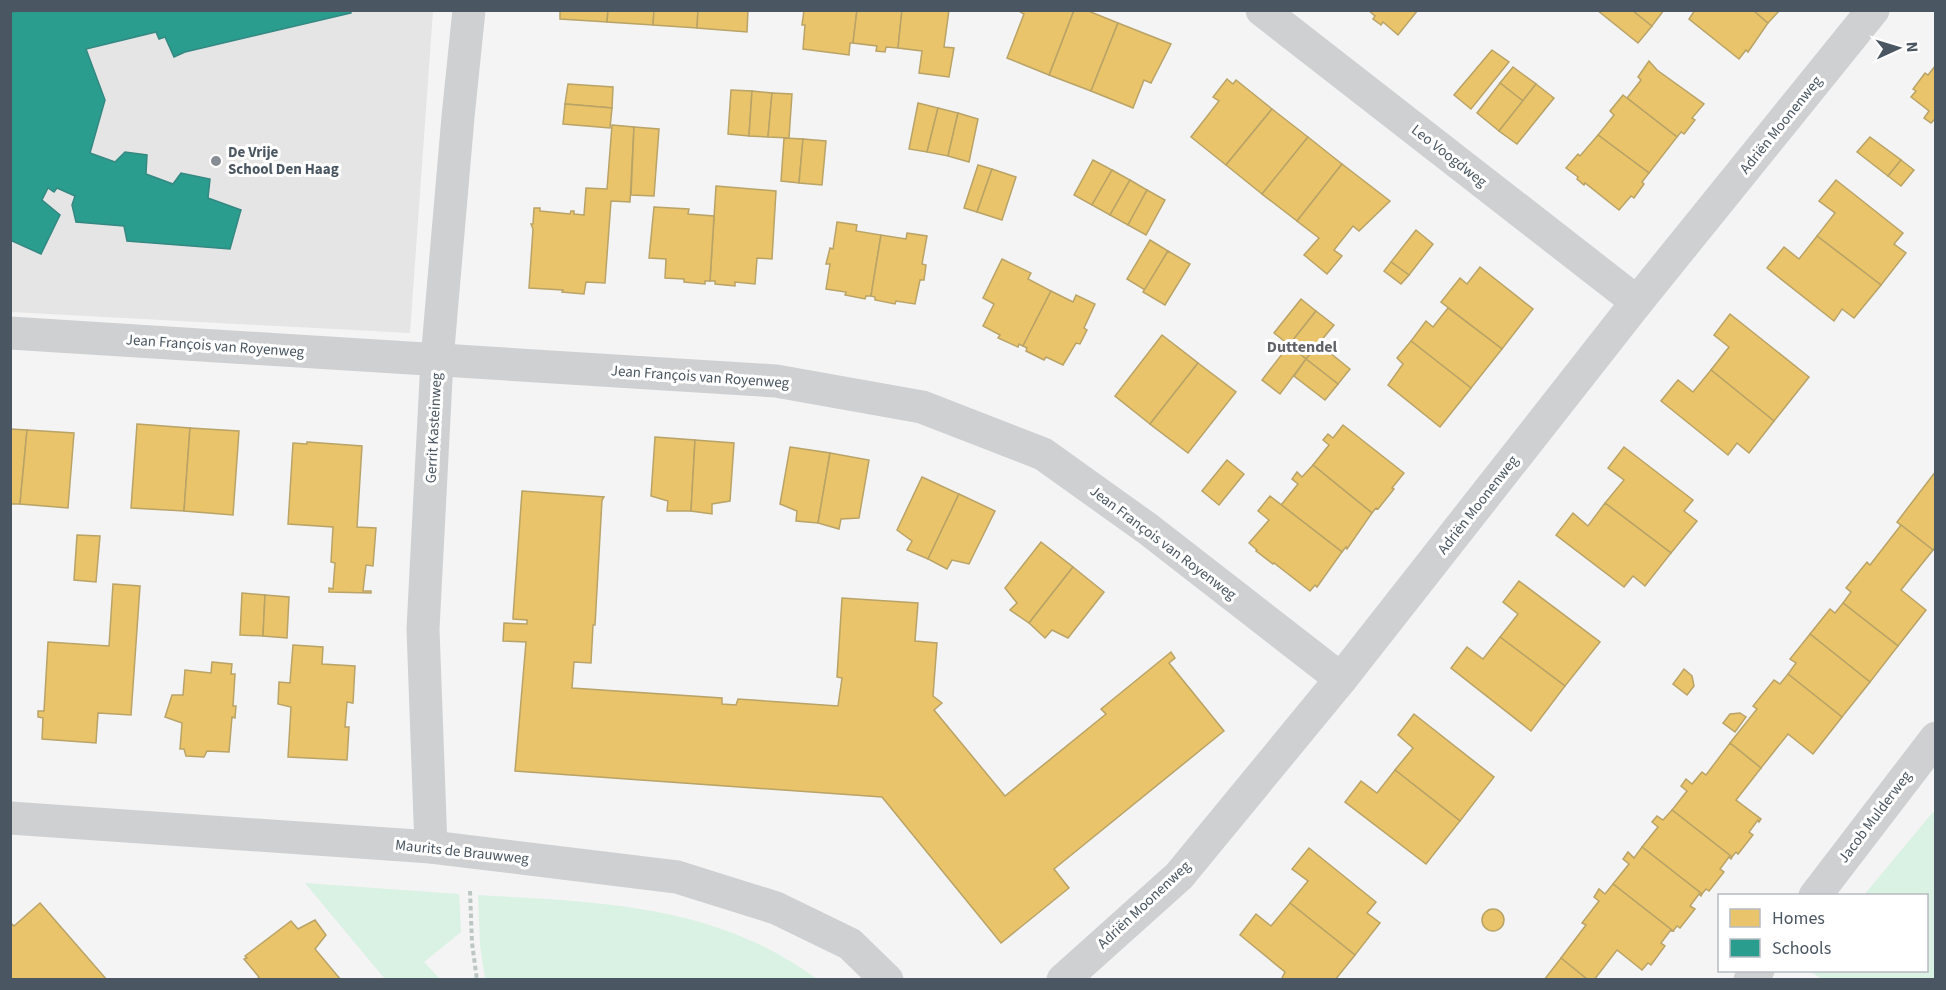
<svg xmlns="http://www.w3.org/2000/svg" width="1946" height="990" viewBox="0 0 1946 990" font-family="'Source Sans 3',sans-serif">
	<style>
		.education { fill: #e6e5e6 }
		.green { fill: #d9f2e3 }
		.homes { fill: #e9c46a; stroke: #b9a367; stroke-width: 1.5 }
		.schools { fill: #2a9d8f; stroke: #348881; stroke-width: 1.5 }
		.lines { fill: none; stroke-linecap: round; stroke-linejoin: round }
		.path { stroke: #bcc7c4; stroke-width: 4; stroke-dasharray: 4.5 3; stroke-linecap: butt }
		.minor { stroke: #ced0d2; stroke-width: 33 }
		.poi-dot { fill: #868d94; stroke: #fff; stroke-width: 2 }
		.labels { text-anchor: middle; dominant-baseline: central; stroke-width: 6; stroke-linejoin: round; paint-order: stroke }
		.street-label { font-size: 15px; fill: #4a5661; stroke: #fff }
		.poi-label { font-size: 15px; font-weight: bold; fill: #4a5661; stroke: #fff; text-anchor: start }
		.neighbourhood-label { font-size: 16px; font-weight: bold; fill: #5f6368; stroke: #fff }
	</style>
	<rect width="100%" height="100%" fill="#f4f4f4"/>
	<path class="education" d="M10 11H433L410 333 11 312Z"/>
	<g class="green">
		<path d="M1933 812 1936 814 1935 979H1822L1810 971 1926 970V896L1864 895Z"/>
		<path d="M305 883 459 894 461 932 424 962 440 979H385Z"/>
		<path d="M478 895C599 902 716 904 817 979H485L480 945Z"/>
	</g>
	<g class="homes">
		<path d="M560 10H608L607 22 560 19Z"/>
		<path d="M608 10H654L653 25 607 22Z"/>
		<path d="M654 10H698L697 28 653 25Z"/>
		<path d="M698 10H748L747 32 697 28Z"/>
		<path d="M804 10H857L853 43H850L849 55 803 49 805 25H802Z"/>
		<path d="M857 10H902L898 48 886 47 885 52 876 51 877 46 853 43Z"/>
		<path d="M902 10H949L944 47 954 48 949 77 919 73 922 51 898 48Z"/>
		<path d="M1074 10H1086L1118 23 1091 91 1049 75Z"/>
		<path d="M1074 10 1049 75 1007 58 1024 14 1017 10Z"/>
		<path d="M1368 10H1418L1398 35 1383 22 1381 25 1373 19 1375 16Z"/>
		<path d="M1597 10H1632L1652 26 1638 43Z"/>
		<path d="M1632 10H1664L1652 26Z"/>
		<path d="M1695 10H1753L1768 23 1748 52 1746 50 1739 59 1689 19Z"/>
		<path d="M1753 10H1780L1768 23Z"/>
		<path d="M1118 23 1171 44 1151 83 1144 80 1133 108 1091 91Z"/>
		<path d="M1492 50 1509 62 1471 109 1454 95Z"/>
		<path d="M1649 61 1657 70 1704 104 1692 118 1695 120 1684 134 1681 132 1677 137 1627 98 1641 80 1638 77Z"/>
		<path d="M1936 65V118L1931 123 1924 118 1929 111 1911 97 1916 91 1913 89 1925 73 1928 75Z"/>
		<path d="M1513 67 1536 84 1523 101 1500 83Z"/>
		<path d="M1227 79 1233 84 1236 80 1272 109 1226 165 1191 137 1219 101 1213 97Z"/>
		<path d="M1500 83 1523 101 1499 131 1477 113Z"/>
		<path d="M568 84 613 87 612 108 565 104Z"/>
		<path d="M1536 84 1554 98 1517 144 1499 131Z"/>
		<path d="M731 90 752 91 749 136 728 134Z"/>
		<path d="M752 91 772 93 768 137 749 136Z"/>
		<path d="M772 93 792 94 789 138 768 137Z"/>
		<path d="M1623 95 1677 137 1649 173 1598 135 1614 115 1610 111Z"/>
		<path d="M918 103 938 108 927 152 909 149Z"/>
		<path d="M565 104 612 108 610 128 563 124Z"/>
		<path d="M938 108 958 113 948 156 927 152Z"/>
		<path d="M1272 109 1308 137 1262 194 1226 165Z"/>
		<path d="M958 113 978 119 969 162 948 156Z"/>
		<path d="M612 125 634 127 630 202 611 201 605 283 586 282 584 294 562 292 563 290 529 288 533 229 531 224H533L534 208H540V211L570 214 571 211H574V214L584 215 586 188 607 189Z"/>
		<path d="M634 127 659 129 654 196 631 195Z"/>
		<path d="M1598 135 1649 173 1642 182 1644 184 1634 198 1631 196 1619 210 1585 183 1584 185 1577 179 1578 177 1566 168 1578 154 1580 156Z"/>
		<path d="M1308 137 1342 164 1297 221 1262 194Z"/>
		<path d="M1870 137 1901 160 1888 176 1857 152Z"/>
		<path d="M784 138 803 139 799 183 781 181Z"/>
		<path d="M803 139 826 141 822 185 799 183Z"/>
		<path d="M1093 160 1112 170 1092 205 1074 195Z"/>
		<path d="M1901 160 1914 170 1901 186 1888 176Z"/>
		<path d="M1342 164 1390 201 1359 231 1353 226 1334 250 1342 256 1327 274 1304 255 1319 238 1297 221Z"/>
		<path d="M978 165 992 169 977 212 964 208Z"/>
		<path d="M992 169 1016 177 1002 220 977 212Z"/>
		<path d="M1112 170 1130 180 1110 215 1092 205Z"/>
		<path d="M1130 180 1147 190 1128 225 1110 215Z"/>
		<path d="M1836 180 1903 233 1894 244 1906 253 1881 285 1817 236 1835 213 1819 201Z"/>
		<path d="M716 186 776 191 772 259 757 258 755 284 735 282V286L715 284V281H710Z"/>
		<path d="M1147 190 1165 200 1146 235 1128 225Z"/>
		<path d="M654 207 689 209 688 214 714 216 710 281H705V284L684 282V279L665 278 666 259 649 258Z"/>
		<path d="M837 222 857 225 856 231 881 235 871 296H866L865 299 845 295 846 292 826 289 830 264H826L830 248 833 249Z"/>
		<path d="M1416 230 1433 244 1409 275 1391 262Z"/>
		<path d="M907 233 927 236 922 264 926 265 924 280H920L915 304 896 301 895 304 875 300V297L871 296 881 235 906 239Z"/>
		<path d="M1817 236 1881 285 1854 318 1842 309 1834 321 1767 268 1784 247 1799 259Z"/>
		<path d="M1150 240 1168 251 1145 290 1127 279Z"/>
		<path d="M1168 251 1190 264 1165 305 1143 292Z"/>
		<path d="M1002 259 1031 273 1028 279 1051 291 1023 346 1019 344 1018 347 998 338 1000 335 983 326 994 304 983 298Z"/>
		<path d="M1391 262 1409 275 1401 284 1384 271Z"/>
		<path d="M1480 267 1533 309 1502 349 1441 302 1460 278 1467 284Z"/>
		<path d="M1051 291 1073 302 1076 295 1095 304 1084 328 1087 330 1080 344 1076 343 1063 365 1046 357 1044 360 1026 351 1027 348 1023 346Z"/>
		<path d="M1301 299 1316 311 1289 345 1274 333Z"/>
		<path d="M1448 308 1502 349 1471 388 1411 341 1426 321 1433 327Z"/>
		<path d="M1316 311 1334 325 1306 359 1289 345Z"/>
		<path d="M1730 314 1809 377 1774 421 1711 370 1729 347 1714 335Z"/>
		<path d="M1162 335 1198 363 1150 424 1115 396Z"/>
		<path d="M1411 341 1471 388 1440 427 1388 385 1403 364 1397 358Z"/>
		<path d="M1319 344 1350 369 1338 384 1306 359Z"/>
		<path d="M1289 345 1306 359 1280 394 1262 380Z"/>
		<path d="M1306 359 1338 384 1325 400 1294 376Z"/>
		<path d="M1198 363 1236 392 1188 453 1150 424Z"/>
		<path d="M1711 370 1774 421 1749 453 1737 443 1728 455 1661 401 1678 380 1693 392Z"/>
		<path d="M137 424 190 428 184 511 131 508Z"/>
		<path d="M1343 425 1404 473 1392 488 1394 489 1378 509 1376 508 1372 513 1313 465 1329 445 1323 440 1328 434 1333 438Z"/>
		<path d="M190 428 239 431 233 515 184 511Z"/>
		<path d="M10 429 27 430 20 504H10Z"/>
		<path d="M27 430 74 433 68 508 20 504Z"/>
		<path d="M655 437 695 440 691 511H667L668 501 651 496Z"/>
		<path d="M695 440 734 443 730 501 712 504V514L691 511Z"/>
		<path d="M307 442 362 446 357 527 376 528 373 566 366 565 363 591H371V593L329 592V588L333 589 335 563 331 562 333 527 288 524 293 443 307 444Z"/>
		<path d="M790 447 830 453 818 523 796 521 797 511 780 504Z"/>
		<path d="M1624 447 1693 500 1684 511 1697 521 1671 553 1605 503 1624 480 1608 468Z"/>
		<path d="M830 453 869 460 859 518 841 519 839 529 818 523Z"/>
		<path d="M1227 460 1244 474 1219 505 1202 491Z"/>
		<path d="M1313 465 1372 513 1347 549 1346 547 1342 552 1281 505 1298 484 1292 479 1297 472 1302 477Z"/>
		<path d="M1936 471V547L1933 550 1897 522Z"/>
		<path d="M922 477 959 494 928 559 907 550 912 541 897 530Z"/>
		<path d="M522 491 604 497 602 500 595 625H593L591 663 574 662 572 688 722 698V704L736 705 738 699 838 706 842 678 837 677 842 598 918 603 915 641 937 643 933 696 942 703 934 710 1005 796 1106 714 1101 709 1171 652 1175 658 1169 663 1224 731 1054 869 1069 888 1001 943 882 797 515 771 526 642 503 641 504 623 527 624V620L513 619V617Z"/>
		<path d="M959 494 995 511 969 564 952 560 947 569 928 559Z"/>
		<path d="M1270 496 1342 552 1317 587 1315 585 1310 591 1274 563 1273 564 1256 551 1257 550 1249 543 1269 520 1258 511Z"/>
		<path d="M1605 503 1671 553 1645 586 1633 576 1624 587 1556 535 1573 513 1588 526Z"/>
		<path d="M1901 525 1933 550 1901 590 1926 610 1898 646 1843 603 1851 592 1846 588 1867 562 1870 565Z"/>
		<path d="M77 535 100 536 96 582 74 580Z"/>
		<path d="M1041 542 1073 567 1029 623 1010 610 1017 603 1005 588Z"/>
		<path d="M1073 567 1104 592 1068 638 1052 630 1045 638 1029 623Z"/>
		<path d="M1519 581 1600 642 1565 686 1500 637 1518 614 1503 602Z"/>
		<path d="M113 584 140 586 131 715 98 713 96 743 42 739 43 718 38 717V711H44L48 642 109 646Z"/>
		<path d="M242 593 265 595 263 636 240 635Z"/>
		<path d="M265 595 289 597 287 638 263 636Z"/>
		<path d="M1843 603 1898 646 1870 682 1810 634 1830 609 1835 613Z"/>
		<path d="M1810 634 1870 682 1842 717 1788 674 1796 663 1790 659Z"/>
		<path d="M1500 637 1565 686 1531 731 1451 668 1467 647 1483 659Z"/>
		<path d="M293 645 323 647 322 664 355 666 353 703 347 702 345 727H349L347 760 288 757 291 707 278 704 279 682 290 683Z"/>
		<path d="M212 662 232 664 231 674H235L233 706H236L235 718 232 717 229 752 207 751 204 757 186 756 184 749H180L182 723 165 717 172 695H183L185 670 211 673Z"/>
		<path d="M1684 669 1692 676 1694 686 1687 695 1673 684Z"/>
		<path d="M1788 674 1842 717 1813 754 1788 734 1761 768 1730 743 1757 709 1753 706 1774 680 1780 684Z"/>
		<path d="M1740 713 1746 717 1735 732 1723 723 1730 714Z"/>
		<path d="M1414 714 1494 777 1460 821 1395 770 1413 748 1398 735Z"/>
		<path d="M1730 743 1761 768 1736 800 1761 819 1759 822 1758 820 1749 832 1753 835 1738 854 1736 852 1732 857 1672 810 1687 791 1681 786 1686 779 1692 784 1702 772 1706 775Z"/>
		<path d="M1395 770 1460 821 1426 864 1345 802 1361 781 1377 793Z"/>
		<path d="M1672 810 1732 857 1731 859 1729 857 1720 869 1724 872 1709 891 1706 889 1702 894 1642 847 1658 827 1652 822 1657 816 1663 820Z"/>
		<path d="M1642 847 1702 894 1701 896 1699 894 1690 906 1695 909 1680 928 1677 926 1673 931 1613 884 1629 864 1623 859 1628 852 1634 858Z"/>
		<path d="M1309 848 1376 902 1367 913 1380 923 1355 955 1290 903 1308 881 1292 869Z"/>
		<path d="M1613 884 1673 931H1670L1661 943 1665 946 1651 965 1648 963 1642 970 1617 950 1594 980H1588L1561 958 1586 925 1582 923 1599 901 1594 897 1599 889 1605 894Z"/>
		<path d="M40 903 107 980H10V922L14 926Z"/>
		<path d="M1290 903 1355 955 1335 980H1281L1285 972 1240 935 1256 914 1271 926Z"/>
		<circle cx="1493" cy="920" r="11"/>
		<path d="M315 920 326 935 315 949 341 980H257L259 977 244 959 247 958 245 956 291 921 298 929Z"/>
		<path d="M1561 958 1588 980H1544Z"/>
	</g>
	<path class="schools" d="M21 10H350L351 13 185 52 174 57 165 37 159 39 156 32 86 49 105 100 90 153 115 162 125 152 147 155 146 174 173 184 181 173 210 179 208 198 241 210 240 213 230 249 127 241 124 226 76 222 72 205 75 196 57 188 54 192 48 188 42 200 60 215 41 254 10 240V13Z"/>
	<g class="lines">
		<path class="path" d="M470 891 472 943 477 980"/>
		<g class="minor">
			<path d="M1262 10 1637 302"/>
			<path d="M10 333 776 381 922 407 1043 454 1148 529 1341 679"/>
			<path d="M10 818 431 847 677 877 776 908 850 944 887 980"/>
			<path d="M431 847 423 629 437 360 458 117 469 10"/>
			<path d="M1815 896 1936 738"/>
			<path d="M1063 980 1179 876 1341 679 1637 302 1873 10"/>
			<path d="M1750 980 1758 970"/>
		</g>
	</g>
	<circle class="poi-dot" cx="216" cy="161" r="6"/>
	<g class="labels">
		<g class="street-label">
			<text transform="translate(1781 125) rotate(-51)">Adriën Moonenweg</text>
			<text transform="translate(1449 156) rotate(38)">Leo Voogdweg</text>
			<text transform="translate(215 346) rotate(4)">Jean François van Royenweg</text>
			<text transform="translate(700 377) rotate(4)">Jean François van Royenweg</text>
			<text transform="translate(434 428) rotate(-87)">Gerrit Kasteinweg</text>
			<text transform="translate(1478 505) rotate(-52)">Adriën Moonenweg</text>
			<text transform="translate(1163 543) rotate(37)">Jean François van Royenweg</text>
			<text transform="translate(1875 817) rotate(-53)">Jacob Mulderweg</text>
			<text transform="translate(462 852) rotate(6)">Maurits de Brauwweg</text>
			<text transform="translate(1144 905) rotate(-43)">Adriën Moonenweg</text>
		</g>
		<g class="poi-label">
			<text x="228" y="152">De Vrije<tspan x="228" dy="17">School Den Haag</tspan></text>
		</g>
		<g class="neighbourhood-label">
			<text x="1302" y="347">Duttendel</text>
		</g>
	</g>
	<rect width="1946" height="990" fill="none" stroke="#4a5661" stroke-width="24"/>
	<rect x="1718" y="894" width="210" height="78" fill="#ffffff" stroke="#b7bbc0" stroke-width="1.5"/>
	<rect x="1730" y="909" width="30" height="18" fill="#e9c46a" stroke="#b7bbc0" stroke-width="1.5"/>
	<text x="1772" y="924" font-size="18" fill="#4a5661">Homes</text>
	<rect x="1730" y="939" width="30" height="18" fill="#2a9d8f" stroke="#b7bbc0" stroke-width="1.5"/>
	<text x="1772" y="954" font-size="18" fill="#4a5661">Schools</text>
	<g transform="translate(1898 48) rotate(86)" stroke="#ffffff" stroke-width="4.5" paint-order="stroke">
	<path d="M0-4.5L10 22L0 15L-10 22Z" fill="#4a5661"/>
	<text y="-9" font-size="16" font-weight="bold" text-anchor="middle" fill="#4a5661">N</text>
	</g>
</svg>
